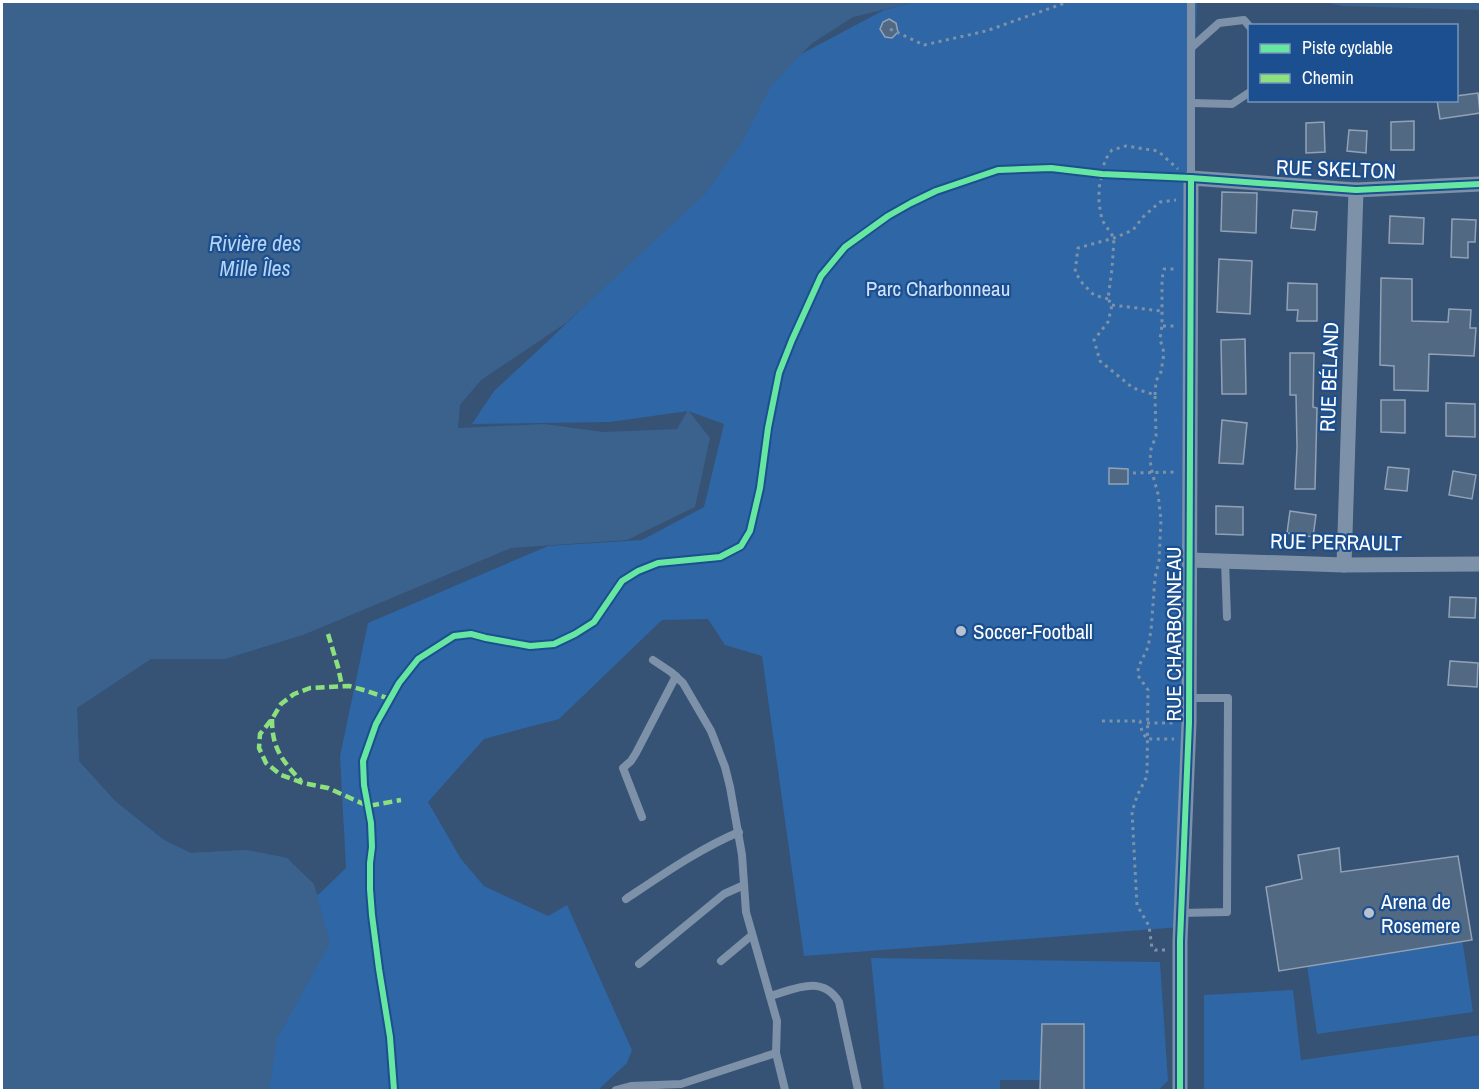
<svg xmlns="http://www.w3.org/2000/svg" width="1482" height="1092" viewBox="0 0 1482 1092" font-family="'Archivo Narrow',sans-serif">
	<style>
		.green { fill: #2f66a5 }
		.water { fill: #3b618d }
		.building { fill: #526984; stroke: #92a2b6; stroke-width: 1.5 }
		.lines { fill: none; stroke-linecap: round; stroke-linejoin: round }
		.path { stroke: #7d92a8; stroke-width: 3; stroke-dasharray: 3 4.5; stroke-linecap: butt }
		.lane { stroke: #7d92a8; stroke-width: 8 }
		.street { stroke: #7d92a8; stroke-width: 15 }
		.quiet { stroke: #8de07e; stroke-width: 4.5; stroke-dasharray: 9 4.5; stroke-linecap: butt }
		.cycleway-casing { stroke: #1b4f8f; stroke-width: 10 }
		.cycleway { stroke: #66e7a1; stroke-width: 6 }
		.poi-dot { fill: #b9c2ce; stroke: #1b4f8f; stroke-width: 2 }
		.labels { text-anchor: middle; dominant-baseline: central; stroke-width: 4.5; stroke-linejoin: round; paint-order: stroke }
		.street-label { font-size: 21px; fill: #fff; stroke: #1b4f8f }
		.park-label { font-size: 21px; fill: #cfe3fa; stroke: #1b4f8f }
		.poi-label { font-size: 21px; fill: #fff; stroke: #1b4f8f; text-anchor: start }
		.water-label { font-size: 22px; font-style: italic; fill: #b5d3f5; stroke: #1b4f8f }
	</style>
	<rect width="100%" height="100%" fill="#365274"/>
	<g class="green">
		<path d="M914 2H1197L1191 178 1181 927 804 956 762 656 725 645 708 619 662 620 559 719 484 739 428 802 461 859 484 886 548 916 567 905 632 1050 627 1063 598 1090H2V717L77 708 79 761 115 801 164 840 191 853 246 850 287 858 318 895 346 868 340 756 368 623 548 546 642 540 704 507 724 424 688 411 610 422 472 424 494 391 547 342 669 224 790 60 884 10Z"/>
		<path d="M1461 931 1473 1012 1317 1034 1305 952Z"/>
		<path d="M871 958 1160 962 1168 1081 1158 1090H1084V1024H1042L1040 1080H1000V1090H884Z"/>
		<path d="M1293 990 1301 1060 1480 1035V1090H1204V995Z"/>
	</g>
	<g class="water">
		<path d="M2 2H915L853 17 811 44 771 86 741 144 704 195 566 323 481 380 460 405 458 428 544 424 603 432 677 429 688 410 710 438 695 507 627 540 511 548 303 635 225 659H151L77 708 79 761 115 801 164 841 191 853 246 850 287 858 314 884 330 943 277 1039 269 1090H2Z"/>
		<path d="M1324 2H1480V10L1342 6Z"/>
	</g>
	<g class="building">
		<path d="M889 19 896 23 898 32 892 38 885 37 880 29 883 22Z"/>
		<path d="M1478 93 1480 113 1440 119 1437 100H1456V96Z"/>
		<path d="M1414 121V150H1391V122Z"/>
		<path d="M1324 122 1325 152 1306 153V123Z"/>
		<path d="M1349 130 1367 131 1366 153 1347 151Z"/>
		<path d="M1222 192 1257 193 1256 233 1221 231Z"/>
		<path d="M1293 210 1317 212 1315 230 1291 228Z"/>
		<path d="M1390 216 1424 218 1423 244 1389 243Z"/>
		<path d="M1452 219 1476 220 1475 242H1468V258L1451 257Z"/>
		<path d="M1219 259 1252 261 1250 314 1217 312Z"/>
		<path d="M1381 278 1412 279V321L1448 322 1449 309 1471 310 1470 328H1476L1474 356 1429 354 1428 391 1394 390V366L1380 365Z"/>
		<path d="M1288 283 1317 284V321H1297L1298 310H1287Z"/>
		<path d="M1245 339 1246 394H1222L1221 340Z"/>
		<path d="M1290 353H1314L1313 407 1317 408 1315 489H1295L1297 447 1296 395H1290Z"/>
		<path d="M1381 400H1405V433L1381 432Z"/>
		<path d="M1446 403 1475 404V437L1446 436Z"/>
		<path d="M1222 420 1247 423 1243 464 1219 463Z"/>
		<path d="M1388 467 1409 469 1407 491 1385 489Z"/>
		<path d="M1109 468 1128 469V484H1109Z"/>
		<path d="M1453 471 1476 475 1472 499 1449 495Z"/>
		<path d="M1216 506 1243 507V535L1216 534Z"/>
		<path d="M1290 511 1316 515 1313 537 1287 533Z"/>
		<path d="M1450 597 1476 598 1475 618 1449 617Z"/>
		<path d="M1450 661 1478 663 1477 687 1448 685Z"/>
		<path d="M1339 848 1341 872 1458 856 1472 940 1279 971 1266 887 1302 879 1298 855Z"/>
		<path d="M1042 1024H1084V1090H1040Z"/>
	</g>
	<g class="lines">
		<g class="path">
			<path d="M890 29 924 45 986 31 1068 2"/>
			<path d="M1108 299 1094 295 1083 284 1075 272 1078 248 1114 238 1133 230 1143 217 1160 202 1176 200"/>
			<path d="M1112 305 1161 311"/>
			<path d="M1163 326H1177"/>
			<path d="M1155 395 1156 381 1161 372 1164 353 1160 339 1162 326V279L1164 269H1174"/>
			<path d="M1133 473 1176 472"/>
			<path d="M1102 721H1140L1142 732 1147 739H1174"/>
			<path d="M1147 723H1175"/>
			<path d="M1165 950H1155L1152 948 1149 926 1137 905 1132 812 1137 796 1147 776 1148 690 1139 677 1138 668 1148 647 1151 631 1155 578 1159 561 1161 520 1158 494 1152 472 1150 460 1151 449 1156 436 1155 395 1133 388 1100 361 1094 340 1108 322 1112 305 1108 299 1112 269 1114 238 1102 220 1099 203V188L1105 160 1112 150 1126 146 1158 151 1178 169"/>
		</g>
		<g class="lane">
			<path d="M1191 2V178"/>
			<path d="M1192 47 1219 23 1244 20 1250 27"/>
			<path d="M1191 103 1232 104 1250 92"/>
			<path d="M1225 561 1227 617"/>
			<path d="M653 660 671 672 683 683 711 731 725 767 730 787 742 855 746 912 777 1021 776 1053 785 1090"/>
			<path d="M642 817 623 768 631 761 636 753 676 676"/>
			<path d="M626 899C662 875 699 849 739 832"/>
			<path d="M1181 913 1227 912 1228 698H1189"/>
			<path d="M721 961 752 935"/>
			<path d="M639 964 724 894 744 885"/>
			<path d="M770 996C795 989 822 974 839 1002L858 1090"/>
			<path d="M616 1090 631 1086 681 1084 776 1053"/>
		</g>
		<g class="street">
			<path d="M1190 560 1344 565 1480 564"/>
			<path d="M1344 565 1356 190"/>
			<path d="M1180 1090V941L1189 723 1191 178 1356 190 1480 184"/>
		</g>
		<g class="quiet">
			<path d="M328 634 338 667 342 686"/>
			<path d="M390 699 367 691 349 686 310 688 294 694 281 704 272 719 260 734 259 748 266 763 281 775 303 783 328 788 368 806 401 800"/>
			<path d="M272 719C272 749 282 760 301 781"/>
		</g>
		<defs>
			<g id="cycleway">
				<path d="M394 1090 390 1037 379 969 372 915 370 889V863L372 847 371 823 364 785 363 761 376 724 399 683 418 659 454 636 471 634 486 638 530 646 554 644 575 634 594 622 622 581 638 571 658 563 720 557 741 546 750 531 760 488 768 428 779 373 792 340 821 276 845 247 888 216 911 203 936 191 998 170 1051 168 1102 174 1191 178 1356 190 1480 184"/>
				<path d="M1180 1090V941L1189 723 1191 178"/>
			</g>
		</defs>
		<use href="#cycleway" class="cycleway-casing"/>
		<use href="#cycleway" class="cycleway"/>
	</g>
	<g class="poi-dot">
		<circle cx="961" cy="631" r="6"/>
		<circle cx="1369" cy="913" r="6"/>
	</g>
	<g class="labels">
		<g class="street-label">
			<text transform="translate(1336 169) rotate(2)">RUE SKELTON</text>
			<text transform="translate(1329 377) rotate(-88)">RUE BÉLAND</text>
			<text transform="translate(1336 542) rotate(1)">RUE PERRAULT</text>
			<text transform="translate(1173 634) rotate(-90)">RUE CHARBONNEAU</text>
		</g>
		<g class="park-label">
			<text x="938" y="288">Parc Charbonneau</text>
		</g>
		<g class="poi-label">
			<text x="973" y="631">Soccer-Football</text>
			<text x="1381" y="901">Arena de<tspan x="1381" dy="24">Rosemere</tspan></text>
		</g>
		<g class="water-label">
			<text x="255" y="243">Rivière des<tspan x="255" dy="25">Mille Îles</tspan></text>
		</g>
	</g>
	<rect width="1482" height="1092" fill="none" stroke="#ffffff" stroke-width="6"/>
	<rect x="1248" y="24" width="210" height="78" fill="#1b4f8f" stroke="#7695bc" stroke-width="1.5"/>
	<rect x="1260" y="44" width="30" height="9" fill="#66e7a1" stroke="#7695bc" stroke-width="1.5"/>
	<text x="1302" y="54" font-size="18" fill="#ffffff">Piste cyclable</text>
	<rect x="1260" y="74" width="30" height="9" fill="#8de07e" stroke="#7695bc" stroke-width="1.5"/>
	<text x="1302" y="84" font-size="18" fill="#ffffff">Chemin</text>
</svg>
